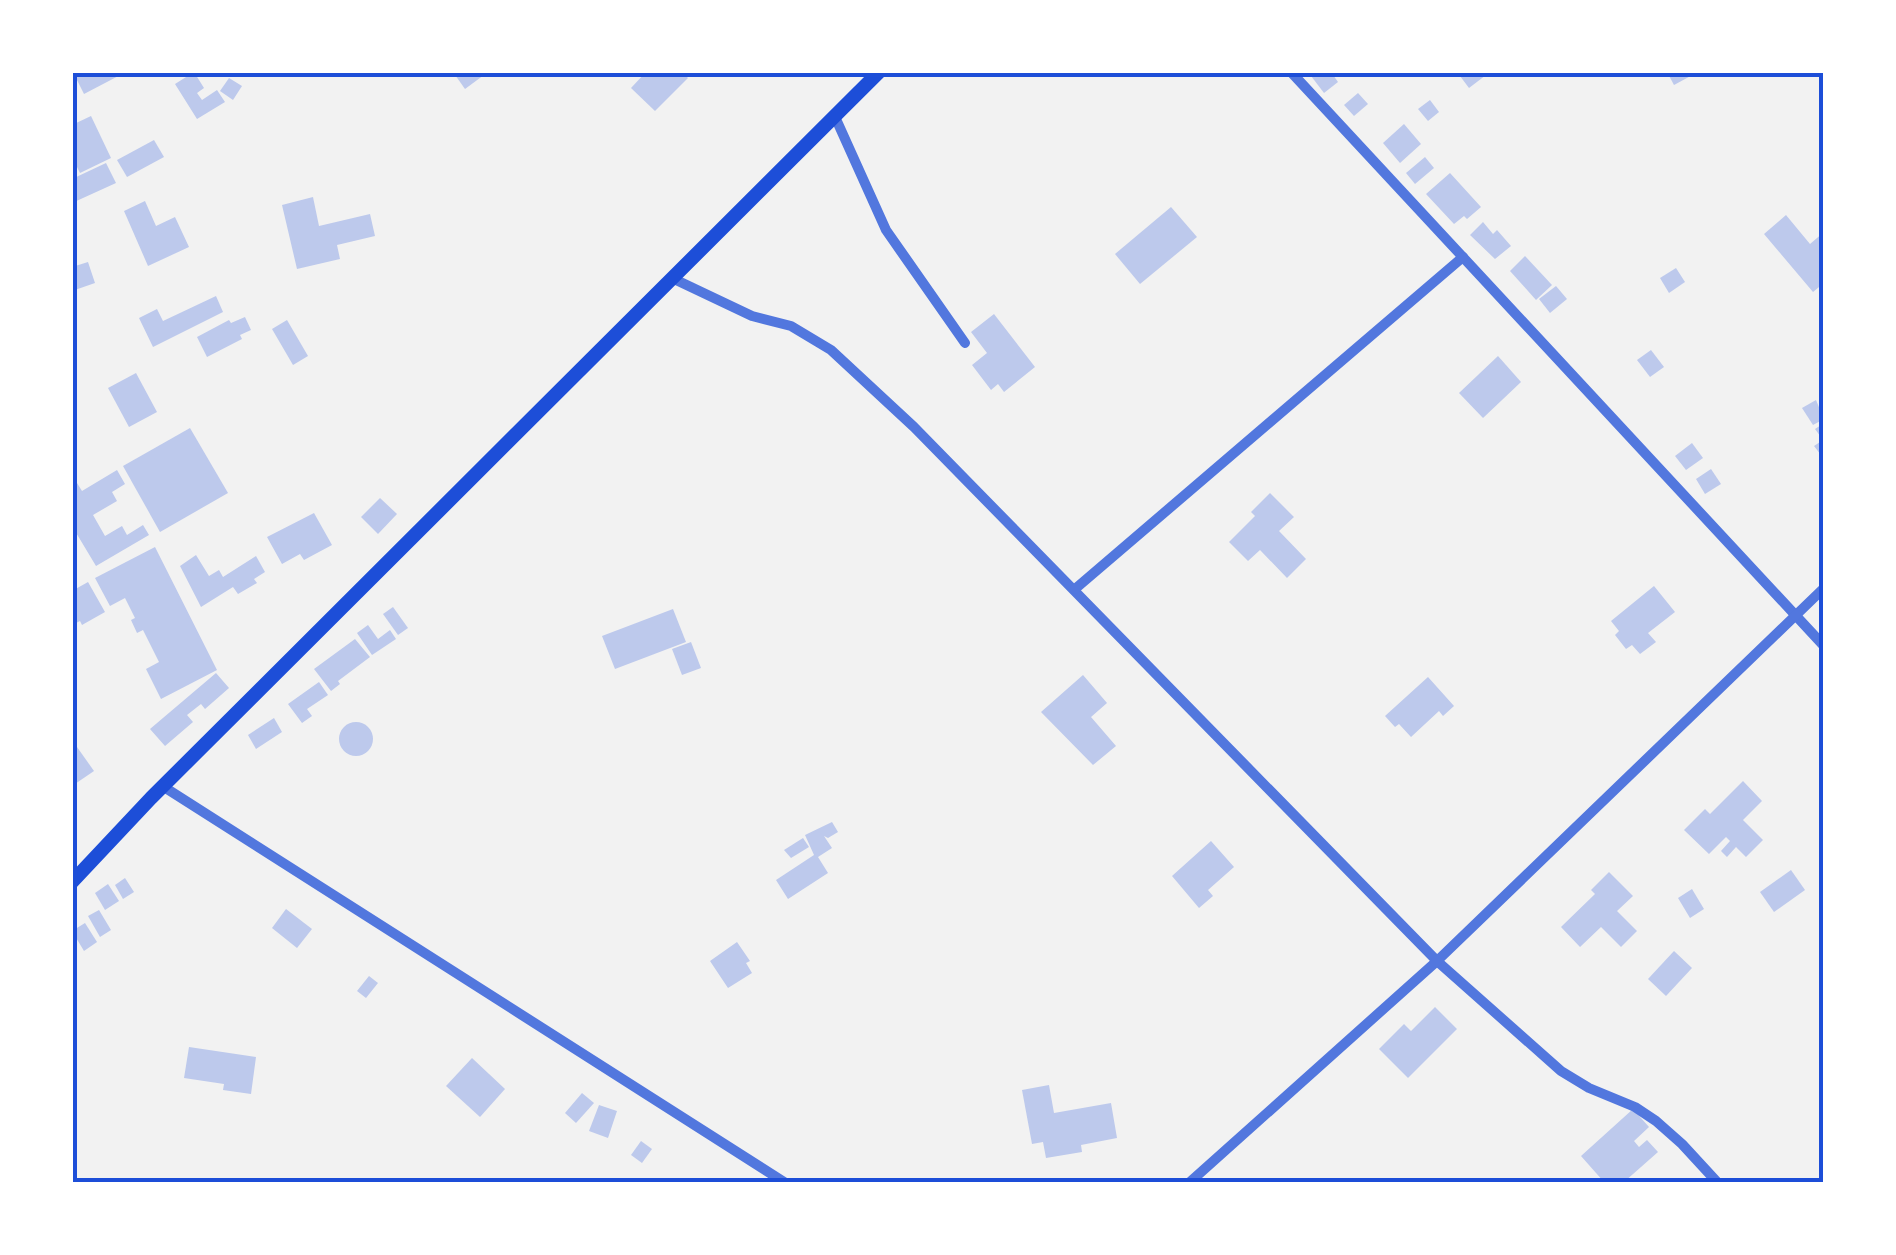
<svg xmlns="http://www.w3.org/2000/svg" width="1896" height="1255" viewBox="0 0 1896 1255" font-family="'Nunito Sans',sans-serif">
	<style>
		.building { fill: #bdc9ec }
		.lines { fill: none; stroke-linecap: round; stroke-linejoin: round }
		.minor { stroke: #5277de; stroke-width: 10 }
		.secondary { stroke: #1d4ed8; stroke-width: 14 }
		.neatline { fill: none; stroke: #1d4ed8; stroke-width: 4 }
	</style>
	<rect width="100%" height="100%" fill="#f2f2f2"/>
	<g class="building">
		<path d="M73 72H126L84 94Z"/>
		<path d="M194 72 204 88 197 93 202 100 217 90 225 102 197 119 175 84Z"/>
		<path d="M453 72H488L465 89Z"/>
		<path d="M646 72H682L688 78 655 111 631 88Z"/>
		<path d="M1308 72H1331L1338 82 1324 93Z"/>
		<path d="M1457 72H1490L1469 88Z"/>
		<path d="M1667 72H1698L1674 85Z"/>
		<path d="M229 78 242 86 233 100 220 91Z"/>
		<path d="M1358 93 1368 104 1354 116 1344 105Z"/>
		<path d="M1430 100 1439 112 1428 121 1418 109Z"/>
		<path d="M91 116 111 158 80 173 72 157V125Z"/>
		<path d="M1404 124 1421 144 1400 163 1383 143Z"/>
		<path d="M154 140 164 157 127 177 117 160Z"/>
		<path d="M1425 157 1434 168 1415 184 1406 173Z"/>
		<path d="M106 163 116 183 72 203V179Z"/>
		<path d="M1450 173 1481 207 1467 219 1464 216 1454 224 1426 194Z"/>
		<path d="M313 197 319 226 370 214 375 236 337 245 340 259 297 269 282 205Z"/>
		<path d="M145 201 156 226 175 217 189 247 148 266 124 211Z"/>
		<path d="M1171 207 1197 237 1140 284 1115 254Z"/>
		<path d="M1786 215 1810 244 1824 232V283L1813 292 1764 234Z"/>
		<path d="M1483 222 1493 234 1497 230 1511 246 1495 259 1470 235Z"/>
		<path d="M1525 256 1552 285 1536 300 1510 271Z"/>
		<path d="M88 262 95 283 72 291V267Z"/>
		<path d="M1676 268 1685 282 1669 293 1660 278Z"/>
		<path d="M1556 286 1567 299 1550 313 1539 299Z"/>
		<path d="M216 296 223 312 153 347 139 318 157 309 163 321Z"/>
		<path d="M994 314 1035 367 1004 392 998 384 991 390 972 365 987 353 971 332Z"/>
		<path d="M245 317 251 330 240 335 242 339 207 357 197 337 229 320 231 323Z"/>
		<path d="M287 320 308 356 293 365 272 329Z"/>
		<path d="M1651 350 1664 367 1650 377 1637 360Z"/>
		<path d="M1498 356 1521 382 1483 418 1459 393Z"/>
		<path d="M136 373 157 412 129 427 108 388Z"/>
		<path d="M1816 400 1824 419 1813 425 1802 408Z"/>
		<path d="M1824 423V459L1814 446 1823 440 1815 429Z"/>
		<path d="M190 428 228 493 160 532 123 466Z"/>
		<path d="M1692 443 1703 458 1686 470 1675 456Z"/>
		<path d="M1711 469 1721 484 1705 494 1696 479Z"/>
		<path d="M117 470 125 484 112 492 117 501 93 515 105 536 122 526 127 535 143 525 149 535 96 566 72 526V475L82 491Z"/>
		<path d="M1270 493 1294 517 1279 531 1306 559 1287 578 1260 550 1248 561 1229 542 1255 516 1251 512Z"/>
		<path d="M380 498 397 514 378 534 361 517Z"/>
		<path d="M314 513 332 545 304 560 300 554 282 564 267 537Z"/>
		<path d="M155 547 217 670 161 699 146 669 159 662 143 630 137 633 131 620 135 618 125 598 110 606 95 578Z"/>
		<path d="M196 555 209 576 219 570 223 577 256 556 265 572 254 579 257 583 238 594 233 587 201 607 180 566Z"/>
		<path d="M88 582 105 612 82 625 80 621 72 625V591Z"/>
		<path d="M1654 586 1675 612 1648 633 1656 642 1640 654 1632 645 1626 649 1615 635 1619 631 1611 621Z"/>
		<path d="M393 607 408 628 398 635 383 614Z"/>
		<path d="M673 609 686 642 615 669 602 636Z"/>
		<path d="M368 625 378 639 390 630 396 639 372 655 357 633Z"/>
		<path d="M355 639 370 657 338 681 340 684 331 691 314 669Z"/>
		<path d="M691 642 701 668 682 675 672 649Z"/>
		<path d="M216 673 229 688 205 709 201 704 187 715 193 722 165 746 150 729Z"/>
		<path d="M1083 675 1107 703 1091 717 1116 746 1093 765 1041 712Z"/>
		<path d="M1428 677 1454 706 1443 716 1439 711 1411 737 1399 724 1395 727 1385 716Z"/>
		<path d="M319 682 328 695 307 709 312 716 302 723 288 704Z"/>
		<path d="M274 718 282 732 256 749 248 735Z"/>
		<circle cx="356" cy="739" r="17"/>
		<path d="M77 747 94 771 72 786V750Z"/>
		<path d="M1743 781 1762 801 1743 820 1763 840 1746 857 1736 847 1727 857 1721 851 1730 841 1726 837 1709 854 1684 830 1705 809 1710 814Z"/>
		<path d="M832 822 838 832 828 838 824 836 832 848 818 857 828 873 788 899 776 880 814 855 805 835Z"/>
		<path d="M803 838 809 847 791 858 784 850Z"/>
		<path d="M1211 841 1234 867 1208 890 1213 896 1199 908 1172 876Z"/>
		<path d="M1791 870 1805 890 1774 912 1760 892Z"/>
		<path d="M1609 872 1633 896 1617 911 1637 931 1621 947 1601 927 1580 947 1561 927 1595 894 1591 890Z"/>
		<path d="M125 878 134 892 123 899 115 885Z"/>
		<path d="M108 884 119 901 105 910 95 893Z"/>
		<path d="M1692 889 1704 909 1690 918 1678 898Z"/>
		<path d="M286 909 312 929 297 948 272 928Z"/>
		<path d="M99 910 111 930 100 937 88 916Z"/>
		<path d="M85 923 97 942 84 951 72 931Z"/>
		<path d="M737 942 750 961 746 963 752 973 728 988 710 961Z"/>
		<path d="M1674 951 1692 968 1666 996 1648 979Z"/>
		<path d="M369 976 378 983 366 998 357 991Z"/>
		<path d="M1435 1007 1457 1029 1408 1078 1379 1049 1404 1024 1411 1031Z"/>
		<path d="M189 1047 256 1057 251 1094 223 1090 224 1084 184 1078Z"/>
		<path d="M472 1058 505 1089 480 1117 446 1086Z"/>
		<path d="M1049 1085 1054 1113 1111 1103 1117 1138 1081 1145 1082 1152 1046 1158 1043 1142 1032 1144 1022 1090Z"/>
		<path d="M582 1093 594 1103 576 1123 565 1113Z"/>
		<path d="M599 1105 617 1111 608 1138 589 1131Z"/>
		<path d="M1633 1109 1649 1127 1634 1141 1639 1147 1647 1140 1658 1152 1624 1182H1604L1581 1156Z"/>
		<path d="M641 1141 652 1149 642 1163 631 1155Z"/>
	</g>
	<g class="lines">
		<g class="minor">
			<path d="M1291 72 1824 646"/>
			<path d="M836 119 886 230 965 343"/>
			<path d="M674 279 752 316 791 326 831 350 914 427 1437 961 1561 1071 1589 1088 1635 1107 1656 1121 1682 1144 1717 1182"/>
			<path d="M1075 589 1463 257"/>
			<path d="M164 787 784 1182"/>
			<path d="M1190 1182 1437 961 1824 588"/>
		</g>
		<path class="secondary" d="M72 882 151 798 879 72"/>
	</g>
	<rect width="1896" height="1255" fill="none" stroke="#ffffff" stroke-width="150"/>
	<rect x="75" y="75" width="1746" height="1105" class="neatline"/>
</svg>
